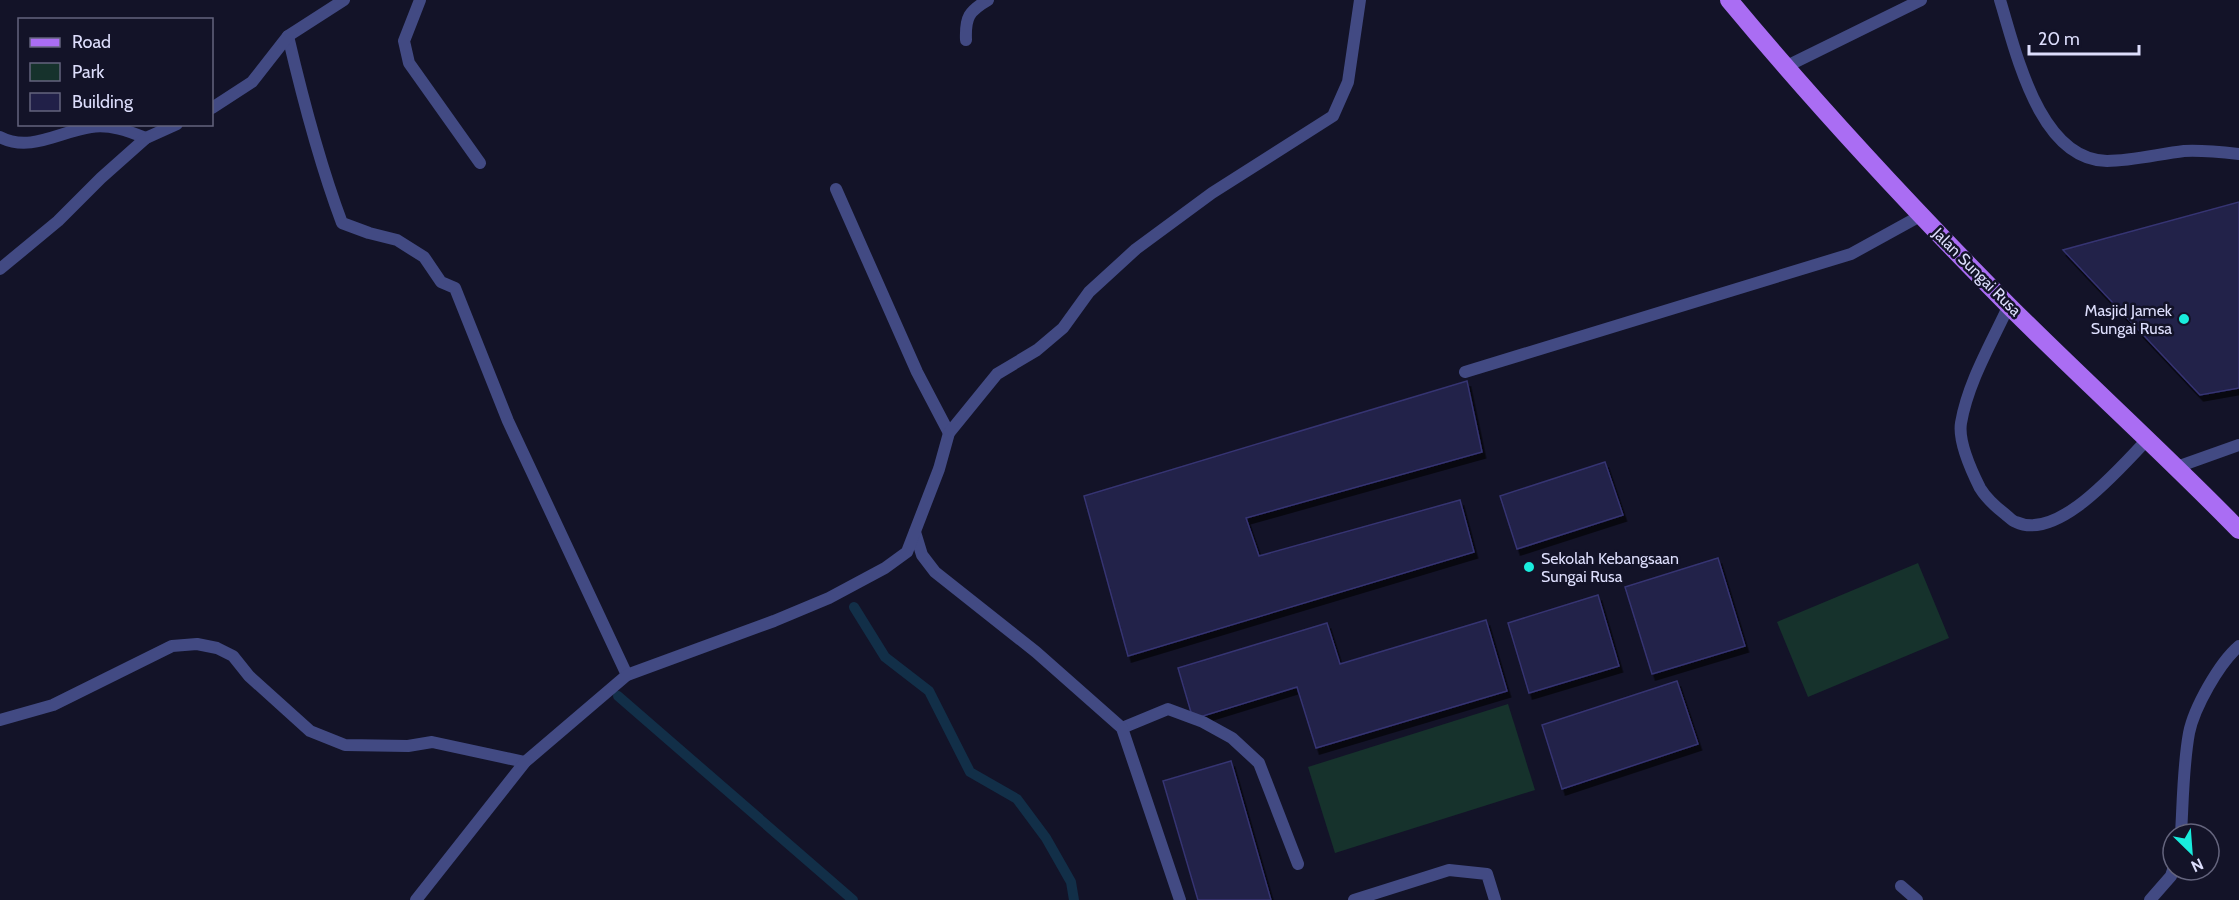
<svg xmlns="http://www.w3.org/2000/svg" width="2239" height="900" viewBox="0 0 2239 900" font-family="Cabin,sans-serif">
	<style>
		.green { fill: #16322c }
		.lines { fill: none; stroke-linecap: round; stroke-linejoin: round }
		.stream { stroke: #122f48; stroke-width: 10 }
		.building { fill: #212048; stroke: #363472; stroke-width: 1.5; filter: url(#shadow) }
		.lane { stroke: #424a83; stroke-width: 12 }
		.street { stroke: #424a83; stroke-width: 12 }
		.primary { stroke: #aa6df3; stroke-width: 18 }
		.poi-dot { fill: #19ecdd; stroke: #131328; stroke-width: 2 }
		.labels { text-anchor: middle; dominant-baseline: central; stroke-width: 5; stroke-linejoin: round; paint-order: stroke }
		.street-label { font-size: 16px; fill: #dddefc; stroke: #131328 }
		.poi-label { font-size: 16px; fill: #dddefc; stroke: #131328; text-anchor: end }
	</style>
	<defs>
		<filter id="shadow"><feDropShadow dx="3.5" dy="6" stdDeviation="0" flood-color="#0009"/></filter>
	</defs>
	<rect width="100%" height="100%" fill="#131328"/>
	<g class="green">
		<path d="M1918 563 1949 638 1808 697 1777 622Z"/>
		<path d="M1508 704 1535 790 1335 853 1308 767Z"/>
	</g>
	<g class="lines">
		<g class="stream">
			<path d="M854 607 885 657 929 691 970 772 1017 799 1046 838 1071 882 1074 900"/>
			<path d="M618 696 853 900"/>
		</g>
	</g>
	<g class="building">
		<path d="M2239 202V388L2200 395 2063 250Z"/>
		<path d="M1467 381 1482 452 1246 518 1259 556 1460 500 1474 552 1128 656 1084 496Z"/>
		<path d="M1605 462 1623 515 1517 549 1500 496Z"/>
		<path d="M1718 558 1745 646 1652 674 1625 587Z"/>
		<path d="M1598 595 1619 666 1529 693 1508 623Z"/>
		<path d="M1486 620 1507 691 1316 748 1297 687 1193 719 1178 668 1327 623 1340 664Z"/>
		<path d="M1677 681 1698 744 1562 789 1542 725Z"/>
		<path d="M1231 761 1271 900H1198L1163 781Z"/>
	</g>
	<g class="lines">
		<g class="lane">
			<path d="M2009 305C1992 342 1968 382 1961 423 1958 441 1972 472 1980 488 1986 498 1996 507 2005 514 2009 517 2012 521 2016 522 2059 542 2121 466 2148 439"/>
			<path d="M1465 372 1851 254 1920 216"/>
			<path d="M1122 728 1168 709 1203 722 1232 738 1259 763 1298 864"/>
		</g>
		<g class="street">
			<path d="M420 0 404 41 409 63 480 163"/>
			<path d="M2000 0C2016 52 2039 160 2107 161 2132 161 2159 154 2184 151 2202 150 2221 152 2239 154"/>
			<path d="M288 36C303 100 319 162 342 223L369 233 397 240 424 257 441 282 455 288 508 421 627 675"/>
			<path d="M966 40C965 17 969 11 988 0"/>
			<path d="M1785 67 1921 0"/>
			<path d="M212 108 252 82 288 36 344 0"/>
			<path d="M0 137C30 153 61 131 91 127 110 124 128 131 146 138"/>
			<path d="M836 189 917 372 949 433"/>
			<path d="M0 269 58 221 101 178 146 138 177 124"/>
			<path d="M2177 467 2239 445"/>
			<path d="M915 532 922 555 935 572 1036 652 1122 728 1180 900"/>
			<path d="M0 720 53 705 172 646 197 644 217 648 233 656 249 676 310 731 345 745 408 746 432 742 525 762"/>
			<path d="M2181 834C2183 801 2183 766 2189 733 2194 708 2219 663 2239 646"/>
			<path d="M1901 886 1917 900"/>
			<path d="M416 900 525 762 627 675 774 621 829 598 885 568 907 552 939 469 949 433 997 374 1037 350 1063 328 1089 292 1136 249 1212 193 1333 116 1348 82 1360 0"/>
			<path d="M1354 900 1449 870 1487 874 1495 900"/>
			<path d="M2150 900 2171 876 2173 870"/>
		</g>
		<path class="primary" d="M1729 0C1817 106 1911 207 2008 305 2084 381 2164 453 2239 530"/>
	</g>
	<g class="poi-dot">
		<circle cx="2184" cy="319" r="6"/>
		<circle cx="1529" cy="567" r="6"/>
	</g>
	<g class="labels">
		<g class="street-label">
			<text transform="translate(1977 272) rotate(45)">Jalan Sungai Rusa</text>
		</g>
		<g class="poi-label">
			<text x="2172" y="310">Masjid Jamek<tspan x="2172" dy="18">Sungai Rusa</tspan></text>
			<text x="1541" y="558" text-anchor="start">Sekolah Kebangsaan<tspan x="1541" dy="18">Sungai Rusa</tspan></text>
		</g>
	</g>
	<rect x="18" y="18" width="195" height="108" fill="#131328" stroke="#64647d" stroke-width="1.5"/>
	<rect x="30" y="38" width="30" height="9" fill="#aa6df3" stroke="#64647d" stroke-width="1.5"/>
	<text x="72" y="48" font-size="18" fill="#dddefc">Road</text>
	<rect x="30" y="63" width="30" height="18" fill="#16322c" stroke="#64647d" stroke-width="1.5"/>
	<text x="72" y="78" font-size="18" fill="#dddefc">Park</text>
	<rect x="30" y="93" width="30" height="18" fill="#212048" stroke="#64647d" stroke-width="1.5"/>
	<text x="72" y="108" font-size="18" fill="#dddefc">Building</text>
	<g transform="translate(2191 852) rotate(155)"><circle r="28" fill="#131328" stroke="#64647d" stroke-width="1.5"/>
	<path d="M0-4.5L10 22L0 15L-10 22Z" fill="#19ecdd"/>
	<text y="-9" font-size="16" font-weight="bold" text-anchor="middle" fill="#dddefc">N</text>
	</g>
	<path d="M2029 45v9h110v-9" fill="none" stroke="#dddefc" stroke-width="3"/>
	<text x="2038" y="45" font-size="18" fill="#dddefc" stroke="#131328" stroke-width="4.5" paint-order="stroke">20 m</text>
</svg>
